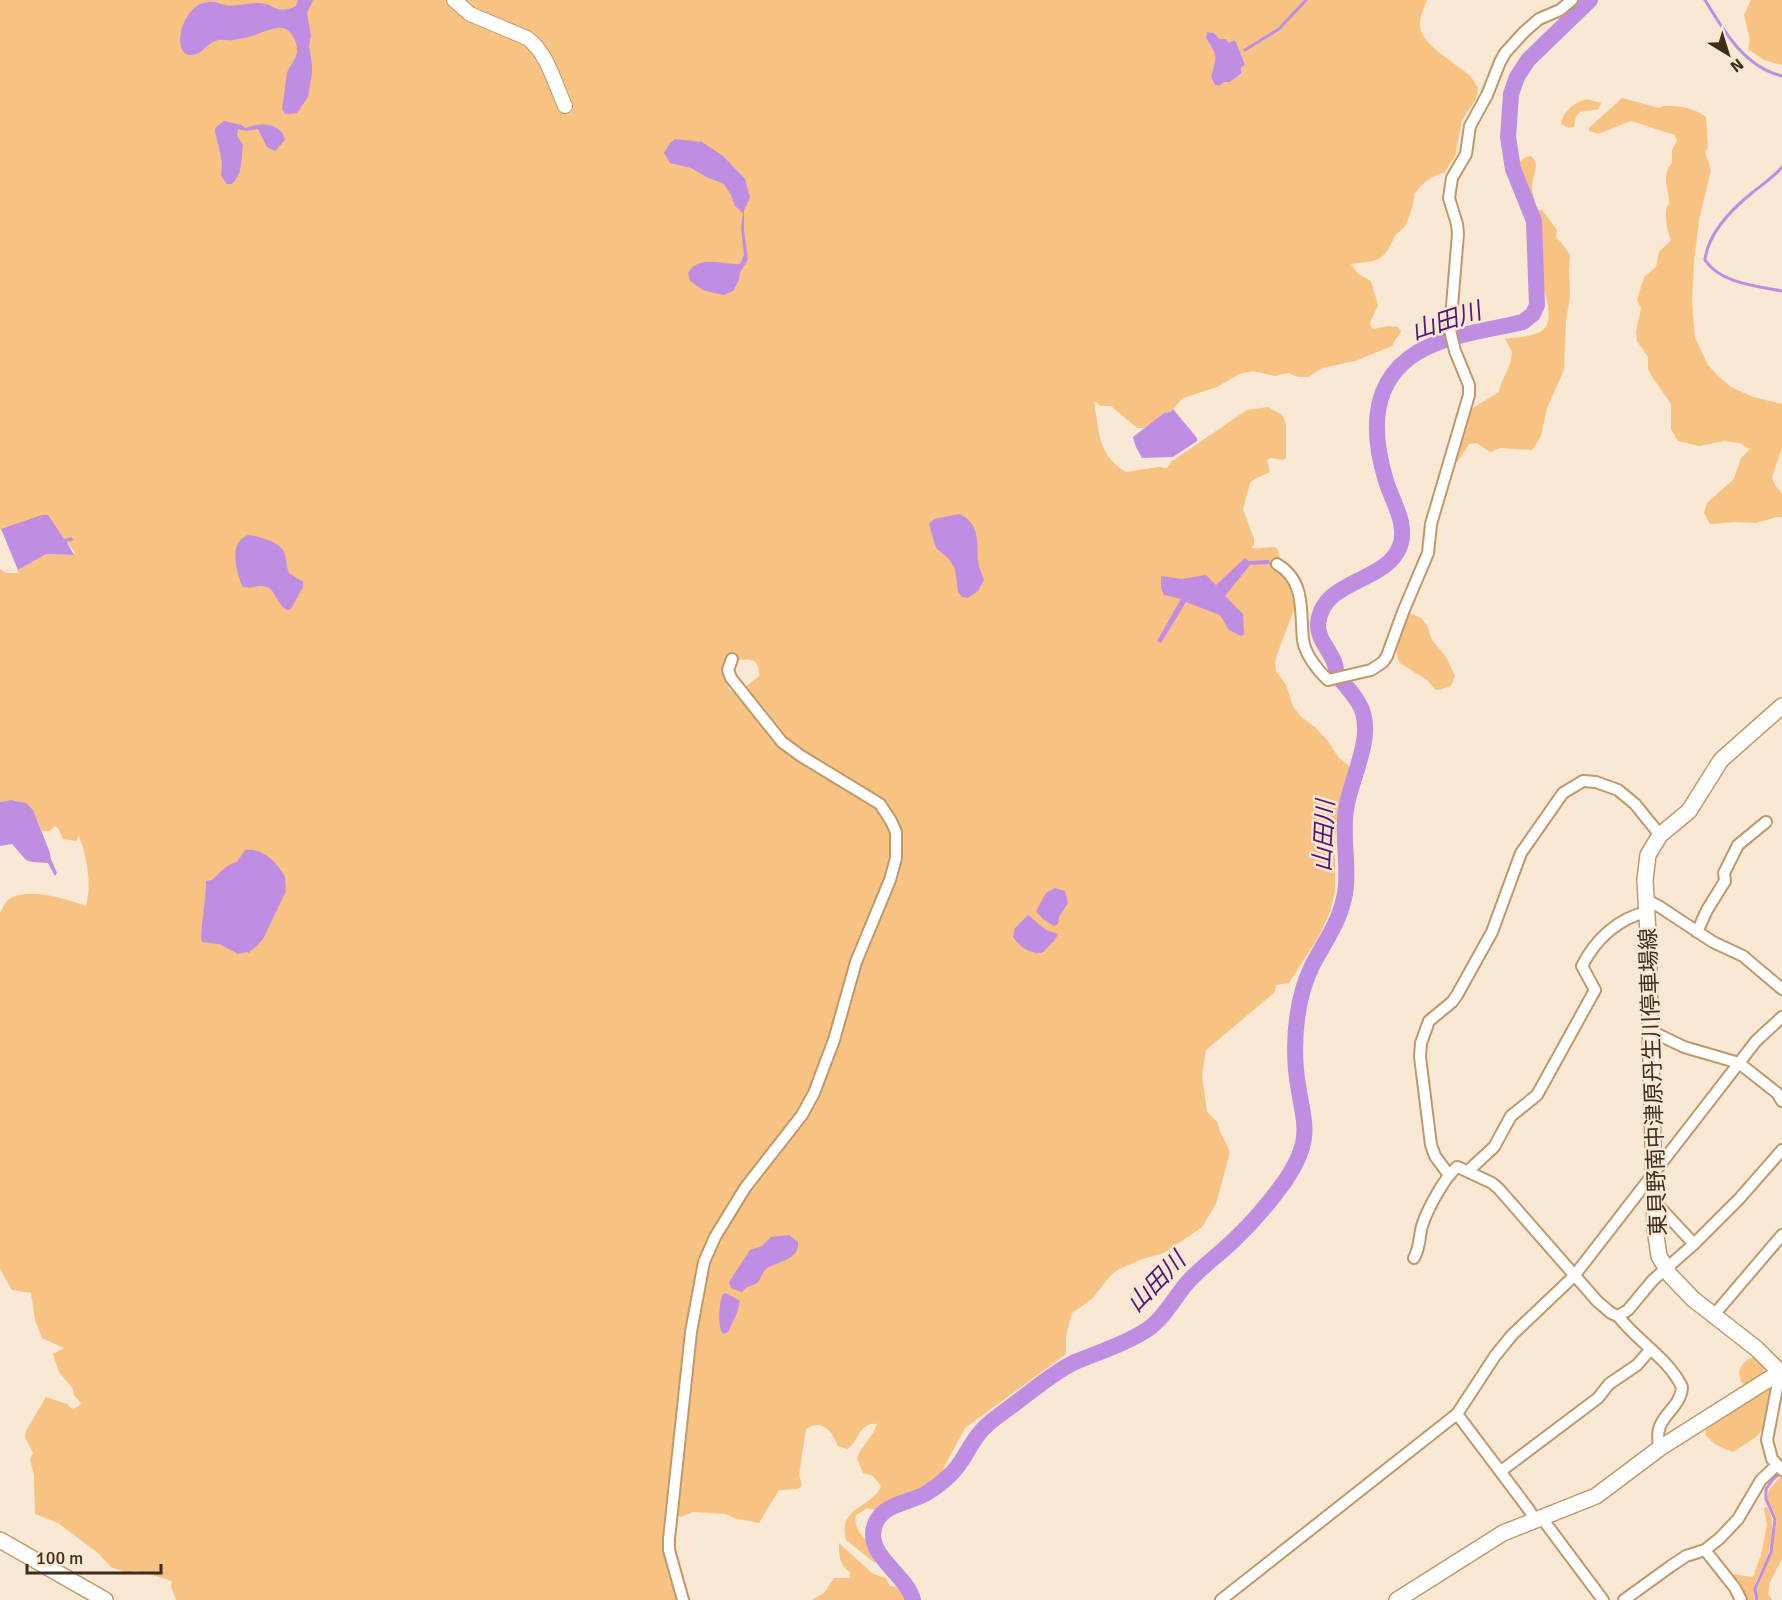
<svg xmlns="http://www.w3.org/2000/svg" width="1782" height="1600" viewBox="0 0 1782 1600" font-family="Signika,'Noto Sans JP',sans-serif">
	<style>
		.green { fill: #f7c282; fill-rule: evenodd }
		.water { fill: #bf8de1 }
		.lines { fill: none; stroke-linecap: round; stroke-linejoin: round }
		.stream { stroke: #bf8de1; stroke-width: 3 }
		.river { stroke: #bf8de1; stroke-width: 16 }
		.minor-casing { stroke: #c0996a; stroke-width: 14 }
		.tertiary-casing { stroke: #c0996a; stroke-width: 16 }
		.secondary-casing { stroke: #c0996a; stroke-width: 18 }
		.minor { stroke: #fff; stroke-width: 10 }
		.tertiary { stroke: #fff; stroke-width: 14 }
		.secondary { stroke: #fff; stroke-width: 15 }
		.labels { text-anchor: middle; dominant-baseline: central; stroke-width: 5; stroke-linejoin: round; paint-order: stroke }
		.street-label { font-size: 22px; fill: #3d2d1a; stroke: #f8e8d4 }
		.water-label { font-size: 24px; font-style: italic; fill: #571378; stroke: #f8e8d4 }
	</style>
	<rect width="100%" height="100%" fill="#f8e8d4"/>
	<g class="green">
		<path d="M0 0H1427C1424 8 1419 18 1420 27 1422 46 1458 64 1470 76 1473 80 1476 84 1478 88L1476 99 1462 120 1455 156 1444 173C1431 175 1421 184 1414 195 1415 200 1408 222 1405 226 1402 230 1397 233 1395 236 1390 245 1388 254 1378 259 1369 263 1360 262 1351 264L1358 274 1371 281 1378 305 1370 323 1371 327 1374 329 1388 326 1398 327 1401 331 1399 336 1396 338 1392 346 1355 361 1322 368 1308 377H1298L1288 373 1275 376 1253 371 1239 374 1217 387 1183 398 1170 412 1164 413 1144 428H1137L1111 406H1101L1094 401C1099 430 1097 455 1126 472L1159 467 1167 468 1172 461 1247 410 1268 407 1282 415 1286 423V458L1283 460 1271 458 1267 460 1270 472 1255 479 1250 483 1243 509 1254 539V545L1251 548C1259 549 1272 546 1277 548L1281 561 1278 567 1289 574 1295 584 1297 602 1280 646 1275 662 1276 671 1286 685 1293 706 1300 716 1315 727 1327 740 1339 758 1348 765 1351 774 1335 837V891L1330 912 1318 938 1289 983 1276 985 1275 992 1206 1050 1202 1075 1207 1112 1218 1123 1219 1129 1230 1152 1216 1204 1202 1227 1164 1253 1142 1259 1119 1269 1111 1275 1092 1299 1072 1313 1066 1336V1354L965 1428 944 1467 943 1472 949 1478 945 1484 906 1506 878 1511 867 1508 856 1515C852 1531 870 1544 880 1552L881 1555 875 1563 846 1540C837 1506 872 1509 881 1486L873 1476 863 1473 857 1458C861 1446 873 1437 877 1424 859 1422 859 1441 848 1449L838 1446C832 1432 823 1418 806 1429L799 1475 802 1485 798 1489 779 1490 759 1523 734 1518 726 1514 693 1512 681 1517 674 1515 685 1423 691 1350 687 1354 674 1471 668 1491 669 1516 665 1552 667 1570 680 1600H176L171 1586 172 1581 139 1571H132L130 1574 111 1567 98 1553 58 1523 35 1514 34 1475 30 1459 33 1453 25 1437 26 1431 46 1397 67 1404 72 1409 79 1406 81 1403 74 1395 73 1389 59 1372 53 1354 64 1348 42 1338 35 1320 31 1293 12 1290 0 1269V913C2 910 4 904 7 901 23 885 68 899 86 906 92 883 87 857 79 836L76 841 63 839 58 828 55 826 49 831H42C33 809 27 796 0 802V569L6 573H18V570L46 554 74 555 75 553 67 541 73 540 71 537 64 539 47 515 0 530ZM1207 32 1214 33 1220 39H1226L1229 43 1235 41 1245 65 1241 68V75L1230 82H1224L1218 86 1215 85 1211 77C1217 57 1218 56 1206 38ZM732 657 735 660C749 659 760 657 759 676L743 689 783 740 801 754 868 791 881 802 889 811 898 830 899 850 896 872 855 971 832 1056 816 1094 803 1116 747 1189 723 1226 697 1284 702 1261 713 1236 743 1186 800 1113 812 1092 830 1041 853 962 885 884 892 856 891 834 888 820 876 804 800 758 782 745 744 700 729 689 726 681 727 662Z"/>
		<path d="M1751 0H1782V65L1764 60 1748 49 1750 40 1744 15Z"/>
		<path d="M1622 98 1659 108 1663 106C1680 106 1692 107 1706 117L1708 147 1705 152 1711 170 1699 220 1694 261 1692 304 1695 338 1708 365 1718 376 1731 387 1753 397 1782 404V447L1772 478 1775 485 1782 494V517H1777L1756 523 1735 522 1710 524 1704 513 1707 503 1734 479 1741 458 1750 449 1739 443 1725 441 1699 446 1678 441 1671 429V404L1653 378 1648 369V357L1637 341 1636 332 1641 308 1637 300 1644 277 1656 267 1659 252 1671 240C1668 233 1665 220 1666 212 1666 207 1670 204 1669 199 1667 185 1662 175 1672 163V150L1677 141 1675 135 1631 121 1598 134 1589 131V128Z"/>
		<path d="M1587 99 1601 103 1599 109 1580 112 1576 116 1574 127 1569 128 1561 124C1563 111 1575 102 1587 99Z"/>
		<path d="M1531 156C1541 165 1532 175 1532 186 1532 192 1534 196 1534 202L1531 205C1524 190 1504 161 1531 156Z"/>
		<path d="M1539 210H1542L1557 230 1556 238 1561 242 1570 255 1569 270 1570 297 1566 321 1564 370 1547 408 1541 436 1532 450 1500 448 1490 452 1477 443 1469 444 1458 461 1455 463 1453 455 1468 411 1499 392C1501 378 1512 367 1512 352L1505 339C1515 337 1538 337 1545 328 1557 313 1537 272 1533 256 1532 248 1536 240 1536 232 1537 226 1536 220 1536 214Z"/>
		<path d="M1408 612 1421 618 1427 625 1432 640 1446 657 1455 676 1451 686 1439 690 1435 689 1427 680 1400 663C1391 646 1401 627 1408 612Z"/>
		<path d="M1753 1357 1764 1367C1764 1376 1756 1381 1749 1386L1742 1383C1736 1371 1741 1362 1753 1357Z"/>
		<path d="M1768 1389 1772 1391 1764 1428 1756 1437 1733 1452C1721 1447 1713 1445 1705 1434L1708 1426 1762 1391Z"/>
		<path d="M1782 1475V1559L1770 1582 1768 1594 1772 1600H1759L1756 1592 1772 1552 1777 1519 1767 1498 1769 1490Z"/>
		<path d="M1767 1507C1776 1519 1771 1540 1768 1554 1763 1571 1751 1582 1755 1600H1744L1740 1590 1739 1580 1731 1578 1733 1574 1753 1577 1761 1555 1767 1525 1764 1508Z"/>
		<path d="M839 1543 873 1574 886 1578 890 1586C900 1587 906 1591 909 1600H811L824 1593 834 1578H850V1572C839 1565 839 1555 839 1543Z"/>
	</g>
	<g class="water">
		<path d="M298 0H313L307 13 311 35 309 46 312 64V73L308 97 297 113 285 114 282 109C284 97 285 85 287 73 289 66 296 60 297 52 298 46 295 40 292 35 283 21 267 31 255 35 249 37 240 39 233 40 227 41 221 38 215 41 207 44 201 55 192 55 171 57 180 10 203 3 213 0 217 3 225 5 235 7 247 3 257 3 274 2 275 16 296 6Z"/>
		<path d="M1207 32 1214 33 1220 39H1226L1229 43 1235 40 1245 65 1241 68V74L1230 82H1224L1219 86 1215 85 1211 77C1217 57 1218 56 1206 38Z"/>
		<path d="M224 121 241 125 246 128C259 122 282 122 285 140L275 151 267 147 258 129 247 131 238 129 237 136 243 145C241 158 243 174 232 184H227L221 176 222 162 215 131V128Z"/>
		<path d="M675 139 702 142 723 156 745 179 750 198 744 210V230L748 259 740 273 739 280 733 291 724 295 710 292 703 290 690 281 688 273C699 254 722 265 740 264L744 255 741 228 743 213 735 206 731 195 724 184 706 177 691 168 670 163 664 153 670 143Z"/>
		<path d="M1173 409 1197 438V441L1173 457 1142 458 1136 447 1133 437 1164 413 1170 412Z"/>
		<path d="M960 514C980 524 977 542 978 561 979 568 982 574 984 580L978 591 968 598 962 597 958 592 955 569 949 559 936 548 929 524 934 519Z"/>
		<path d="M42 515H48L64 539 71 537 74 540 67 542 74 555 46 554 18 570 1 529Z"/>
		<path d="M248 535C258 536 277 541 283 550 287 557 286 566 289 573L303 582V587L291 609 287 610C276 603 276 591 267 587 258 584 251 590 242 586 236 569 228 543 248 535Z"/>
		<path d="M1245 558 1249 561 1269 560 1270 564 1250 565 1225 596 1243 614 1244 635 1241 636 1229 630 1220 615 1186 602 1161 643 1157 641 1181 599 1164 595 1161 588V576L1181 579 1206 575 1216 585Z"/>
		<path d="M11 800 26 803 33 810 50 853 51 859 57 873 55 876 48 863 32 862 26 860 12 844 0 846V802Z"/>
		<path d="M245 850C263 848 277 862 285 877L286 891 263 939 256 947 250 951V954L248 952 238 954 219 944 202 942C199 936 207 894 206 881L212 880C221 872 225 865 237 862Z"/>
		<path d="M1055 888 1065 891 1068 903 1059 917 1058 924 1054 926 1043 919 1036 911 1046 893Z"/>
		<path d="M1028 915 1046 930 1058 934 1054 941 1042 953C1030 954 1020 947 1013 937L1015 928Z"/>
		<path d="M789 1235 798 1242C800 1260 777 1261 766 1269 762 1273 761 1278 758 1282 753 1287 746 1285 742 1292L731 1288 729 1282 750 1250 762 1246 771 1237Z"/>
		<path d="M726 1293 740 1301 737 1313 728 1332 723 1334C717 1326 719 1302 723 1294Z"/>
	</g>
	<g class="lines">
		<g class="stream">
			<path d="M1705 0C1724 31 1744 67 1782 76"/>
			<path d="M1245 50 1279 29 1306 0"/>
			<path d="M1782 167C1774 177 1763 184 1753 192 1733 208 1708 233 1705 260 1720 283 1756 286 1782 291"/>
			<path d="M1757 1600 1755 1589 1771 1552 1775 1519 1766 1499V1489L1773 1479 1781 1473"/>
		</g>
		<path class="river" d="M913 1600C906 1572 859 1553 877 1520 887 1503 912 1502 927 1493 935 1488 944 1481 951 1474 965 1461 970 1441 985 1427 994 1418 1007 1410 1017 1402 1036 1388 1054 1372 1075 1362 1099 1352 1123 1345 1145 1331 1163 1320 1174 1298 1187 1283 1201 1267 1220 1254 1235 1239 1253 1222 1270 1202 1285 1181 1317 1134 1301 1120 1296 1070 1293 1036 1297 997 1312 966 1326 939 1343 918 1346 886 1348 860 1342 835 1346 810 1350 778 1378 733 1358 702 1352 692 1343 683 1336 674 1338 656 1317 643 1318 624 1322 578 1386 584 1400 546 1408 524 1392 501 1386 481 1371 432 1370 381 1418 352 1449 334 1490 330 1523 322L1533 314 1537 305 1534 221 1513 169 1508 137 1511 94 1517 77 1528 60 1590 0"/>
		<defs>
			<g id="minor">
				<path d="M1277 564C1306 581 1300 611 1303 640 1305 654 1318 671 1328 680L1371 670 1383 662 1387 656 1403 612 1428 553 1431 524 1469 395V385L1455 351 1450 330 1458 234 1457 224 1449 198 1452 178 1466 154 1470 126 1487 95 1500 62 1505 53 1524 32 1539 19 1560 10 1572 0"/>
				<path d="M1647 900 1660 907 1713 942 1743 956 1782 989"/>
				<path d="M1697 932 1707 910 1725 881 1724 873 1738 845 1766 822"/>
				<path d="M1651 1031 1684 1047 1739 1063 1777 1093 1782 1101"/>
				<path d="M1468 1171 1494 1147 1511 1116 1537 1095 1595 990 1582 966C1595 940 1618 918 1647 912"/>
				<path d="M1449 1175 1435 1156 1431 1145 1420 1057 1421 1043 1429 1021 1452 1002 1457 995 1492 932 1521 853 1563 793 1583 781 1596 782 1618 790 1635 804 1660 835"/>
				<path d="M1653 1200 1694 1244"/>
				<path d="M1414 1258C1420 1248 1419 1237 1422 1226 1427 1210 1444 1178 1457 1167L1460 1168 1492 1183 1499 1189 1597 1301 1611 1313 1618 1316 1628 1310 1653 1280 1694 1244 1739 1199 1782 1150"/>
				<path d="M1618 1316C1637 1341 1668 1358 1682 1387 1681 1411 1650 1417 1660 1448"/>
				<path d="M1713 1316 1782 1235"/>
				<path d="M1780 1372 1767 1440 1772 1459 1782 1470"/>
				<path d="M1457 1414 1530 1511 1534 1520"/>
				<path d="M1501 1471 1598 1398 1609 1384 1637 1365 1650 1350"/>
				<path d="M1541 1517 1603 1600"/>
				<path d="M1705 1550 1735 1588 1741 1600"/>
				<path d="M683 1600 669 1550V1539L691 1332 704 1262 715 1237 745 1188 802 1115 814 1093 834 1040 856 962 890 880 896 858V832L891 821 880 804 801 756 782 742 731 678 728 670 732 659"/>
				<path d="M1221 1600 1457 1414 1495 1356 1512 1335 1574 1276 1739 1063 1756 1041 1782 1017"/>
				<path d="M1624 1600 1671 1566 1686 1556 1705 1550 1720 1538 1738 1519 1761 1480 1777 1465"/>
			</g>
			<path id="tertiary" d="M454 0 470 14 527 38C547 52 555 84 565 106"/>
			<g id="secondary">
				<path d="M0 1540 105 1600"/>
				<path d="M1397 1600 1503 1533 1596 1496 1660 1448 1780 1372 1757 1349 1693 1299 1670 1275 1659 1256 1655 1229 1648 934 1645 880 1648 855 1660 835 1689 811 1721 760 1782 706"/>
			</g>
		</defs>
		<use href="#minor" class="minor-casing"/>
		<use href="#tertiary" class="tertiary-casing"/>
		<use href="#secondary" class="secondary-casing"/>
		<use href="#minor" class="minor"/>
		<use href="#tertiary" class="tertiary"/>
		<use href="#secondary" class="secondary"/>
	</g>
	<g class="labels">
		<g class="street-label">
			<text transform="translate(1653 1082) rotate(-92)">東貝野南中津原丹生川停車場線</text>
		</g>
		<g class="water-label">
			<text transform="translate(1446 321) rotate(-18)">山田川</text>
			<text transform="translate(1324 836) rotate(-87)">山田川</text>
			<text transform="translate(1156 1282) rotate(-46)">山田川</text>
		</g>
	</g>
	<g transform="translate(1728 54) rotate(142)" stroke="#f8e8d4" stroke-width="4.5" paint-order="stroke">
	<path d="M0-4.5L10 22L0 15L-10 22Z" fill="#3d2d1a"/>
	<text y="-9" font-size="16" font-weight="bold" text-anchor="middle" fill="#3d2d1a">N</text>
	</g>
	<path d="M27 1564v9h134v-9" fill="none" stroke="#3d2d1a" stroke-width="3"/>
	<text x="36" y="1564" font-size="18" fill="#3d2d1a" stroke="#f8e8d4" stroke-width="4.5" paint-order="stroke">100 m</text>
</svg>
